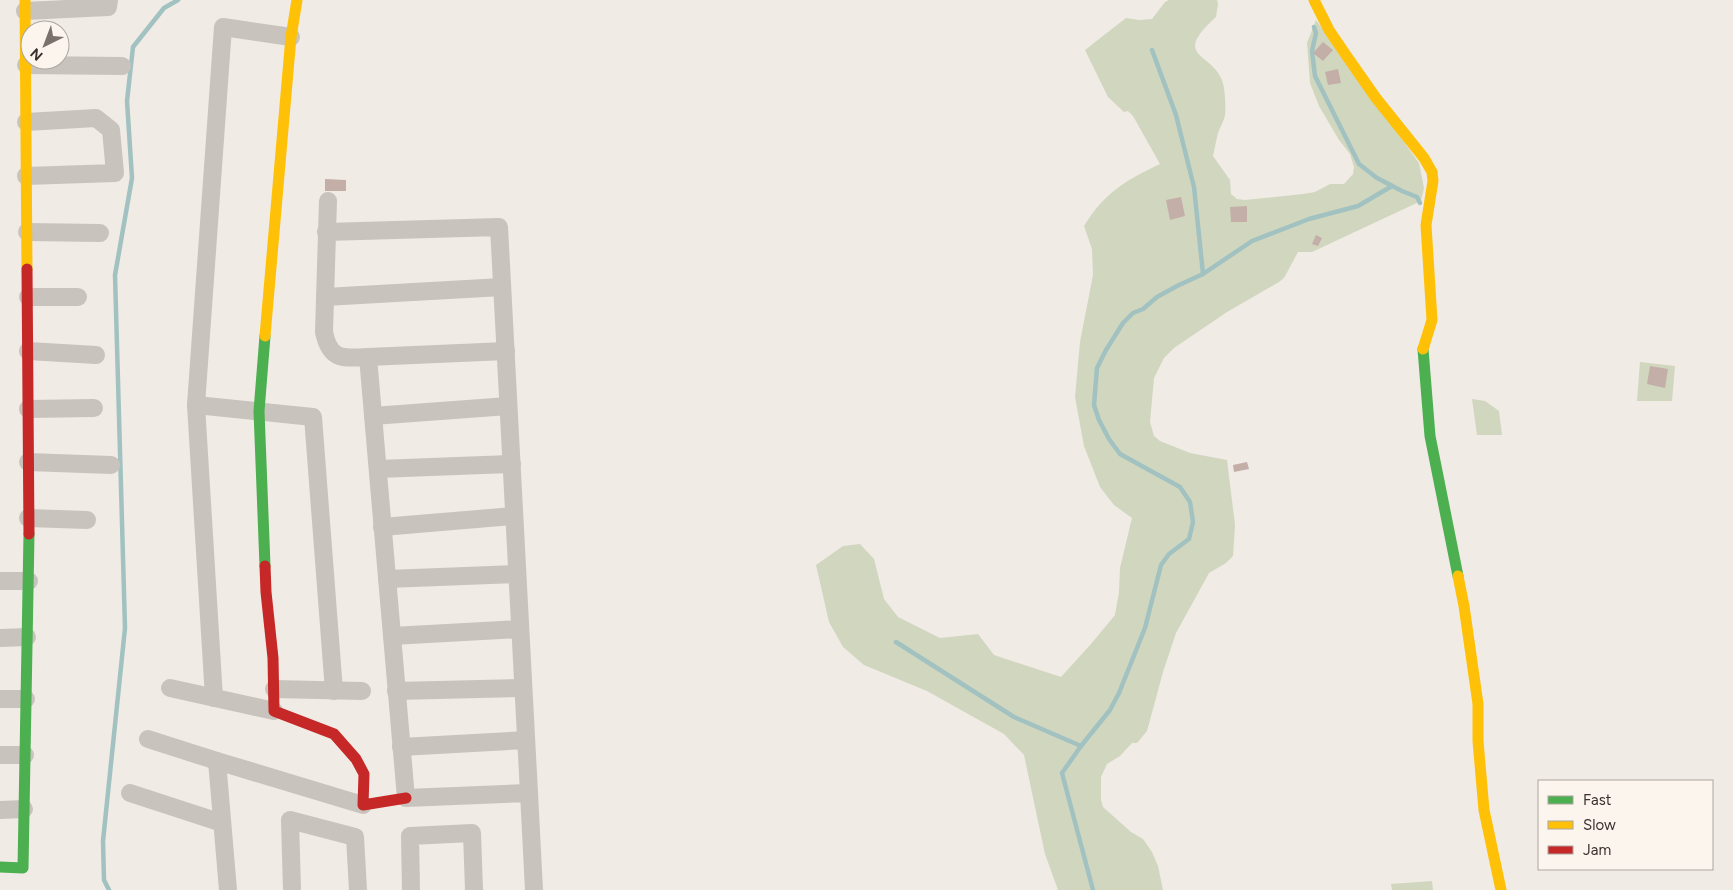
<svg xmlns="http://www.w3.org/2000/svg" width="1733" height="890" viewBox="0 0 1733 890" font-family="Figtree,sans-serif">
	<style>
		.green { fill: #d1d6bf }
		.lines { fill: none; stroke-linecap: round; stroke-linejoin: round }
		.stream { stroke: #a1c2c1; stroke-width: 4.5 }
		.building { fill: #c3afa7 }
		.street { stroke: #c9c3be; stroke-width: 18 }
		.fast { stroke: #4caf50; stroke-width: 11 }
		.slow { stroke: #ffc107; stroke-width: 11 }
		.jam { stroke: #c62828; stroke-width: 11 }
	</style>
	<rect width="100%" height="100%" fill="#f0ebe5"/>
	<g class="green">
		<path d="M1169 0H1217L1218 4 1216 17C1167 61 1219 51 1224 88 1225 96 1226 107 1225 115 1224 121 1220 127 1218 133 1216 140 1215 148 1213 156L1230 180 1231 194 1237 199 1245 200 1303 194 1315 192 1330 184H1344L1353 174 1354 167 1350 154 1339 140 1319 106 1310 83 1307 43 1316 20 1419 163 1424 188 1421 201 1312 252H1298L1284 278 1279 282 1227 312 1174 348 1164 358 1154 378 1150 422 1154 436 1160 441 1190 453 1227 460 1235 525 1233 556 1226 563 1209 573 1176 633 1163 672 1147 731 1137 743H1132L1120 756 1107 764 1101 777V800L1103 807 1131 832 1143 839 1152 852 1158 866 1163 890H1058L1045 854 1024 755 1004 734 927 691 864 665 843 647 829 622 816 565 843 546 860 544 874 559 884 599 898 617 940 638 978 634 994 655 1061 677 1091 644 1115 615 1119 592 1120 568 1132 518 1114 505 1100 487 1084 446 1075 397 1080 342 1093 275 1092 249 1084 226C1105 192 1125 181 1160 164L1133 116 1128 111 1124 112 1108 97 1085 50 1126 18 1139 20 1152 19 1165 2Z"/>
		<path d="M1640 362 1675 366 1672 401H1637Z"/>
		<path d="M1472 399 1485 401 1499 411 1502 435H1477Z"/>
		<path d="M1432 881 1433 890H1392L1391 884Z"/>
	</g>
	<g class="lines">
		<g class="stream">
			<path d="M1314 27 1316 33 1312 51 1315 76 1359 164 1377 178 1402 191 1417 197 1420 203"/>
			<path d="M1152 50 1176 115 1194 187 1203 274"/>
			<path d="M896 642 1014 717 1081 746"/>
			<path d="M109 890 104 880 103 841 125 628 115 275 132 178 127 101 133 47 164 8 178 0"/>
			<path d="M1093 890 1062 773 1081 746 1110 710 1119 693 1145 628 1161 565 1169 554 1189 539 1193 522 1190 502 1180 487 1120 454 1109 439 1099 420 1094 405 1097 368 1106 350 1123 323 1133 313 1143 309 1157 297 1177 286 1203 274 1252 241 1309 219 1358 206 1392 186"/>
		</g>
	</g>
	<g class="building">
		<path d="M1323 42 1333 50 1323 61 1313 53Z"/>
		<path d="M1338 69 1341 83 1328 85 1325 72Z"/>
		<path d="M325 179 346 180V191H325Z"/>
		<path d="M1181 197 1185 216 1170 220 1166 200Z"/>
		<path d="M1247 206V222H1231L1230 207Z"/>
		<path d="M1316 235 1322 238 1318 246 1312 244Z"/>
		<path d="M1650 366 1668 369 1665 388 1647 384Z"/>
		<path d="M1247 462 1249 469 1234 472 1233 465Z"/>
	</g>
	<g class="lines">
		<g class="street">
			<path d="M25 11 108 7 109 0"/>
			<path d="M26 65 122 66"/>
			<path d="M26 122 96 118 111 130 115 173 26 176"/>
			<path d="M328 201 324 332C330 361 343 358 368 357L406 798 529 793 534 890"/>
			<path d="M27 232 100 233"/>
			<path d="M326 232 499 227 529 793"/>
			<path d="M28 297H78"/>
			<path d="M325 297 502 287"/>
			<path d="M28 351 96 355"/>
			<path d="M368 357 506 351"/>
			<path d="M196 405 313 417 334 691"/>
			<path d="M28 409 94 408"/>
			<path d="M373 416 508 406"/>
			<path d="M28 462 111 465"/>
			<path d="M378 469 512 464"/>
			<path d="M28 518 87 520"/>
			<path d="M382 527 514 516"/>
			<path d="M387 579 517 574"/>
			<path d="M0 581H29"/>
			<path d="M392 636 520 629"/>
			<path d="M0 638 27 637"/>
			<path d="M170 688 274 711"/>
			<path d="M274 689 362 691"/>
			<path d="M396 691 523 688"/>
			<path d="M214 698 196 405 223 27 291 37"/>
			<path d="M0 699H26"/>
			<path d="M148 739 217 761"/>
			<path d="M401 747 526 740"/>
			<path d="M0 755H25"/>
			<path d="M130 793 222 823"/>
			<path d="M0 810 24 809"/>
			<path d="M228 890 217 761 363 805"/>
			<path d="M292 890 290 820 355 837 358 890"/>
			<path d="M411 890 410 836 472 833 474 890"/>
		</g>
		<g class="fast">
			<path d="M1423 349 1430 436 1458 576"/>
			<path d="M265 566 259 411 265 336"/>
			<path d="M0 867 23 868 29 534"/>
		</g>
		<g class="slow">
			<path d="M25 0 27 269"/>
			<path d="M1314 0 1329 30 1346 55 1376 98 1424 158 1432 172 1433 181 1426 225 1432 320 1423 349"/>
			<path d="M265 336 291 37 297 0"/>
			<path d="M1458 576 1464 606 1478 704V741L1484 810 1501 890"/>
		</g>
		<g class="jam">
			<path d="M27 269 29 534"/>
			<path d="M265 566 266 592 273 658 274 711 334 734 356 759 364 774 363 805 406 798"/>
		</g>
	</g>
	<rect x="1538" y="780" width="175" height="90" fill="#fbf5ee" stroke="#aea6a0"/>
	<rect x="1548" y="796" width="25" height="8" fill="#4caf50" stroke="#aea6a0"/>
	<text x="1583" y="805" font-size="15" fill="#3b302b">Fast</text>
	<rect x="1548" y="821" width="25" height="8" fill="#ffc107" stroke="#aea6a0"/>
	<text x="1583" y="830" font-size="15" fill="#3b302b">Slow</text>
	<rect x="1548" y="846" width="25" height="8" fill="#c62828" stroke="#aea6a0"/>
	<text x="1583" y="855" font-size="15" fill="#3b302b">Jam</text>
	<g transform="translate(45 45) rotate(222)"><circle r="24" fill="#fbf5ee" stroke="#aea6a0"/>
	<path d="M0-4L9 19L0 12L-9 19Z" fill="#7a716c"/>
	<text y="-8" font-size="14" font-weight="bold" text-anchor="middle" fill="#3b302b">N</text>
	</g>
</svg>
